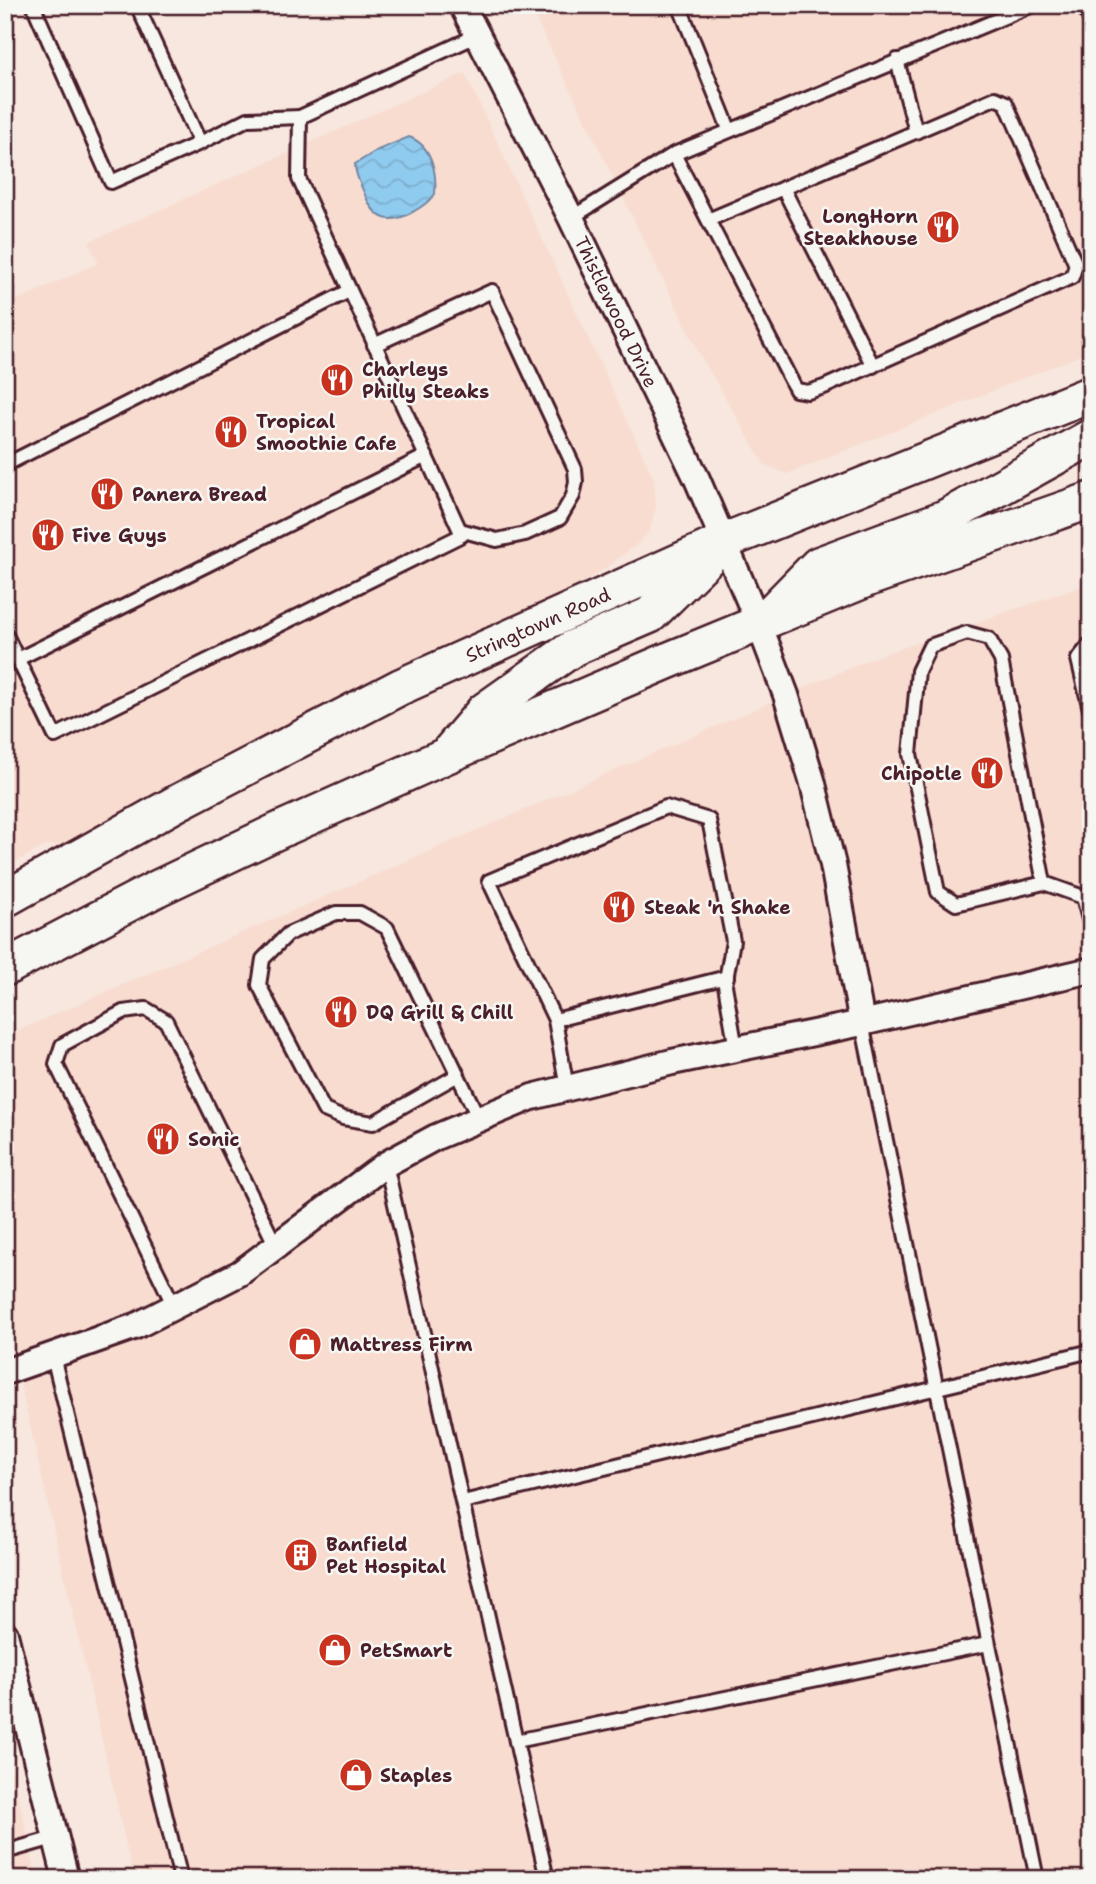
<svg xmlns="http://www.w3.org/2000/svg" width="1096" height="1884" viewBox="0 0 1096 1884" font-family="'Shantell Sans',sans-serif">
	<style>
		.built { fill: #f8dcd0 }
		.water { fill: url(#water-waves); stroke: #7386a1; stroke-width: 2 }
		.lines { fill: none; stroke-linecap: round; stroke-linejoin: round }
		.lane-casing { stroke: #4a1f2b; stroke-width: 18 }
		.street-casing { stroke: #4a1f2b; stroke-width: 30 }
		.secondary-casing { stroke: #4a1f2b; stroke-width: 40 }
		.lane { stroke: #f6f6f2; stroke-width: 12 }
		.street { stroke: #f6f6f2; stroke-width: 24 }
		.secondary { stroke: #f6f6f2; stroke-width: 35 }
		.labels { text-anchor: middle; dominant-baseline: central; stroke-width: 5; stroke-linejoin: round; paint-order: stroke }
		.poi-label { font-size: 19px; font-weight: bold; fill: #4a1f2b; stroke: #f6f6f2; text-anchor: start }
		.street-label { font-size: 19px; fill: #4a1f2b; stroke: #f6f6f2 }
	</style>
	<defs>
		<pattern id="water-waves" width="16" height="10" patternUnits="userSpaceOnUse" patternTransform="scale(1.75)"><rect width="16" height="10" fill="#8fcbef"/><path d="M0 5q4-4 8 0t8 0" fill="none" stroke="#7daecd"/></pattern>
	</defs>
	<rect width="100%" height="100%" fill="#f7e7de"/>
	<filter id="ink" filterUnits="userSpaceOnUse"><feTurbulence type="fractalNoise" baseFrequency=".0143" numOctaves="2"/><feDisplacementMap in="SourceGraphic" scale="14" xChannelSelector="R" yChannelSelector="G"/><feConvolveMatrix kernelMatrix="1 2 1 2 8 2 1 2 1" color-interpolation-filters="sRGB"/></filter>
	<g filter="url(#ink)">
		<g class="built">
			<path d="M529 5H1091V351L787 474 764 464 698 351Z"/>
			<path d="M465 73 654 479 656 507 649 532 635 546 594 576 172 787 71 845H47L5 867V306L98 263 89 242Z"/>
			<path d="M1091 583V1879H134L5 1317V1036L870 659Z"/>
			<path d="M5 1739 26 1830 37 1879H5Z"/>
		</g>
		<path class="water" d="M409 137C432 145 437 173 435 194 426 206 397 225 382 217 372 212 367 200 363 190 359 181 355 174 355 164L378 150Z"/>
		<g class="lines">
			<defs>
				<g id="lane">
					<path d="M33 5 111 182 200 143"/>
					<path d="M137 5 200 143 248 119 300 117"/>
					<path d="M679 5 729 129"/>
					<path d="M1084 5 1091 22"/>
					<path d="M897 60 916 132"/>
					<path d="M674 154 796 390 808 392 824 387 1072 277 1076 265 1006 103 995 98 708 220"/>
					<path d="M783 188 873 366"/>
					<path d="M571 218 674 154 1033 5"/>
					<path d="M374 345 492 291 575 469 576 482 573 496 560 518 525 534 497 540 460 530"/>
					<path d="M5 465 349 291"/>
					<path d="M5 633 55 736 462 535 299 179 300 117 476 36"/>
					<path d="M1091 643 1078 659 1091 714"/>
					<path d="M18 659 426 456"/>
					<path d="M1044 883 1001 660 989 639 967 633 930 646 918 671 910 754 938 892 956 904 1044 883 1083 897 1091 927"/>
					<path d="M555 1020 727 977"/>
					<path d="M862 1023 1037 1879"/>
					<path d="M458 1075 373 1123 343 1118 324 1110 259 985 263 959 288 934 336 913H360L387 928 479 1119"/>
					<path d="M567 1088 555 1020 489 881 666 807 709 820 733 941 725 985 736 1049"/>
					<path d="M386 1164 547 1879"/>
					<path d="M174 1306 56 1064 62 1045 123 1012 146 1009 166 1021 276 1246"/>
					<path d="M53 1356 181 1879"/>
					<path d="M463 1502 1091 1351"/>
					<path d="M516 1741 988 1644"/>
					<path d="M5 1852 57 1837"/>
				</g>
				<g id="street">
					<path d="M462 5 571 218 697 479 759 624 786 695 812 780 833 865 862 1023"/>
					<path d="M5 1372 136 1326 240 1273 386 1164 436 1137 532 1097 672 1062 862 1023 1091 970"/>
					<path d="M5 1634 66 1879"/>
				</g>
				<g id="secondary">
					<path d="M772 612 818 565 945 518 1091 437"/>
					<path d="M450 751 484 711 573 648 650 615 707 559"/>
					<path d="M5 899 177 803 400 687 725 541 1091 394"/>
					<path d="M5 968 158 888 282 829 445 756 667 661 869 578 1091 500"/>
				</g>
			</defs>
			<use href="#lane" class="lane-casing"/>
			<use href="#street" class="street-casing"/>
			<use href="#secondary" class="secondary-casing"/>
			<use href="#lane" class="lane"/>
			<use href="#street" class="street"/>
			<use href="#secondary" class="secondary"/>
		</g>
	</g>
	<defs>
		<symbol id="restaurant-disc" viewBox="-11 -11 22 22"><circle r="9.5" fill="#c8321e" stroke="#f6f6f2"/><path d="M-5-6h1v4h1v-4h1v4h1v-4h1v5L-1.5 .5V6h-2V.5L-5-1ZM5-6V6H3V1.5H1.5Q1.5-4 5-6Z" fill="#fff"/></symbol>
		<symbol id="shop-disc" viewBox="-11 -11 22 22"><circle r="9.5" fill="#c8321e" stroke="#f6f6f2"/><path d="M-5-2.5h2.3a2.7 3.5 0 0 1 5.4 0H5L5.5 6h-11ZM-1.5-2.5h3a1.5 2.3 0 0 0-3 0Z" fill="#fff"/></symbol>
		<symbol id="building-disc" viewBox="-11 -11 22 22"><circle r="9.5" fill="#c8321e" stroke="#f6f6f2"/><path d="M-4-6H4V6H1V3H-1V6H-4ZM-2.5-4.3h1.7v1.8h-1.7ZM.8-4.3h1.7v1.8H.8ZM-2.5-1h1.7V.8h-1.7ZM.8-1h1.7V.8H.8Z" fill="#fff"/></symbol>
	</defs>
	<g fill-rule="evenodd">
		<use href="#restaurant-disc" x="924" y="208" width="38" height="38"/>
		<use href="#restaurant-disc" x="318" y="361" width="38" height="38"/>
		<use href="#restaurant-disc" x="212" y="413" width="38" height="38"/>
		<use href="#restaurant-disc" x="88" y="475" width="38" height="38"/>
		<use href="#restaurant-disc" x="29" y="516" width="38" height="38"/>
		<use href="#restaurant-disc" x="968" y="754" width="38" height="38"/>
		<use href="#restaurant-disc" x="600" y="888" width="38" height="38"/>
		<use href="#restaurant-disc" x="322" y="993" width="38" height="38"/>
		<use href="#restaurant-disc" x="144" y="1120" width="38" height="38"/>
		<use href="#shop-disc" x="286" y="1325" width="38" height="38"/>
		<use href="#building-disc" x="282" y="1536" width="38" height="38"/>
		<use href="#shop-disc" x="316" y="1631" width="38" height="38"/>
		<use href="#shop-disc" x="337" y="1756" width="38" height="38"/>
	</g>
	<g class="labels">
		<g class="poi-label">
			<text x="918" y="216" text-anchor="end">LongHorn<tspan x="918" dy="22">Steakhouse</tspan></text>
			<text x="362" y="369">Charleys<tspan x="362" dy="22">Philly Steaks</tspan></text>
			<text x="256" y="421">Tropical<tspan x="256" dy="22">Smoothie Cafe</tspan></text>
			<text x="132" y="494">Panera Bread</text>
			<text x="72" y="535">Five Guys</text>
			<text x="962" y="773" text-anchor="end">Chipotle</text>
			<text x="644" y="907">Steak 'n Shake</text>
			<text x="366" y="1012">DQ Grill &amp; Chill</text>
			<text x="188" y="1139">Sonic</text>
			<text x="330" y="1344">Mattress Firm</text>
			<text x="326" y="1544">Banfield<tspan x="326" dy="22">Pet Hospital</tspan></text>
			<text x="360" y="1650">PetSmart</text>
			<text x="380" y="1775">Staples</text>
		</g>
		<g class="street-label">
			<text transform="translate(616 312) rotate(64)">Thistlewood Drive</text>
			<text transform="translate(538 625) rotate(-24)">Stringtown Road</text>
		</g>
	</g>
	<rect width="1096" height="1884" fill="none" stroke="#f6f6f2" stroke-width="28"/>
	<rect x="14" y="14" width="1068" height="1856" fill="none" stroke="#4a1f2b" stroke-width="2.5" filter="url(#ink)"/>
</svg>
